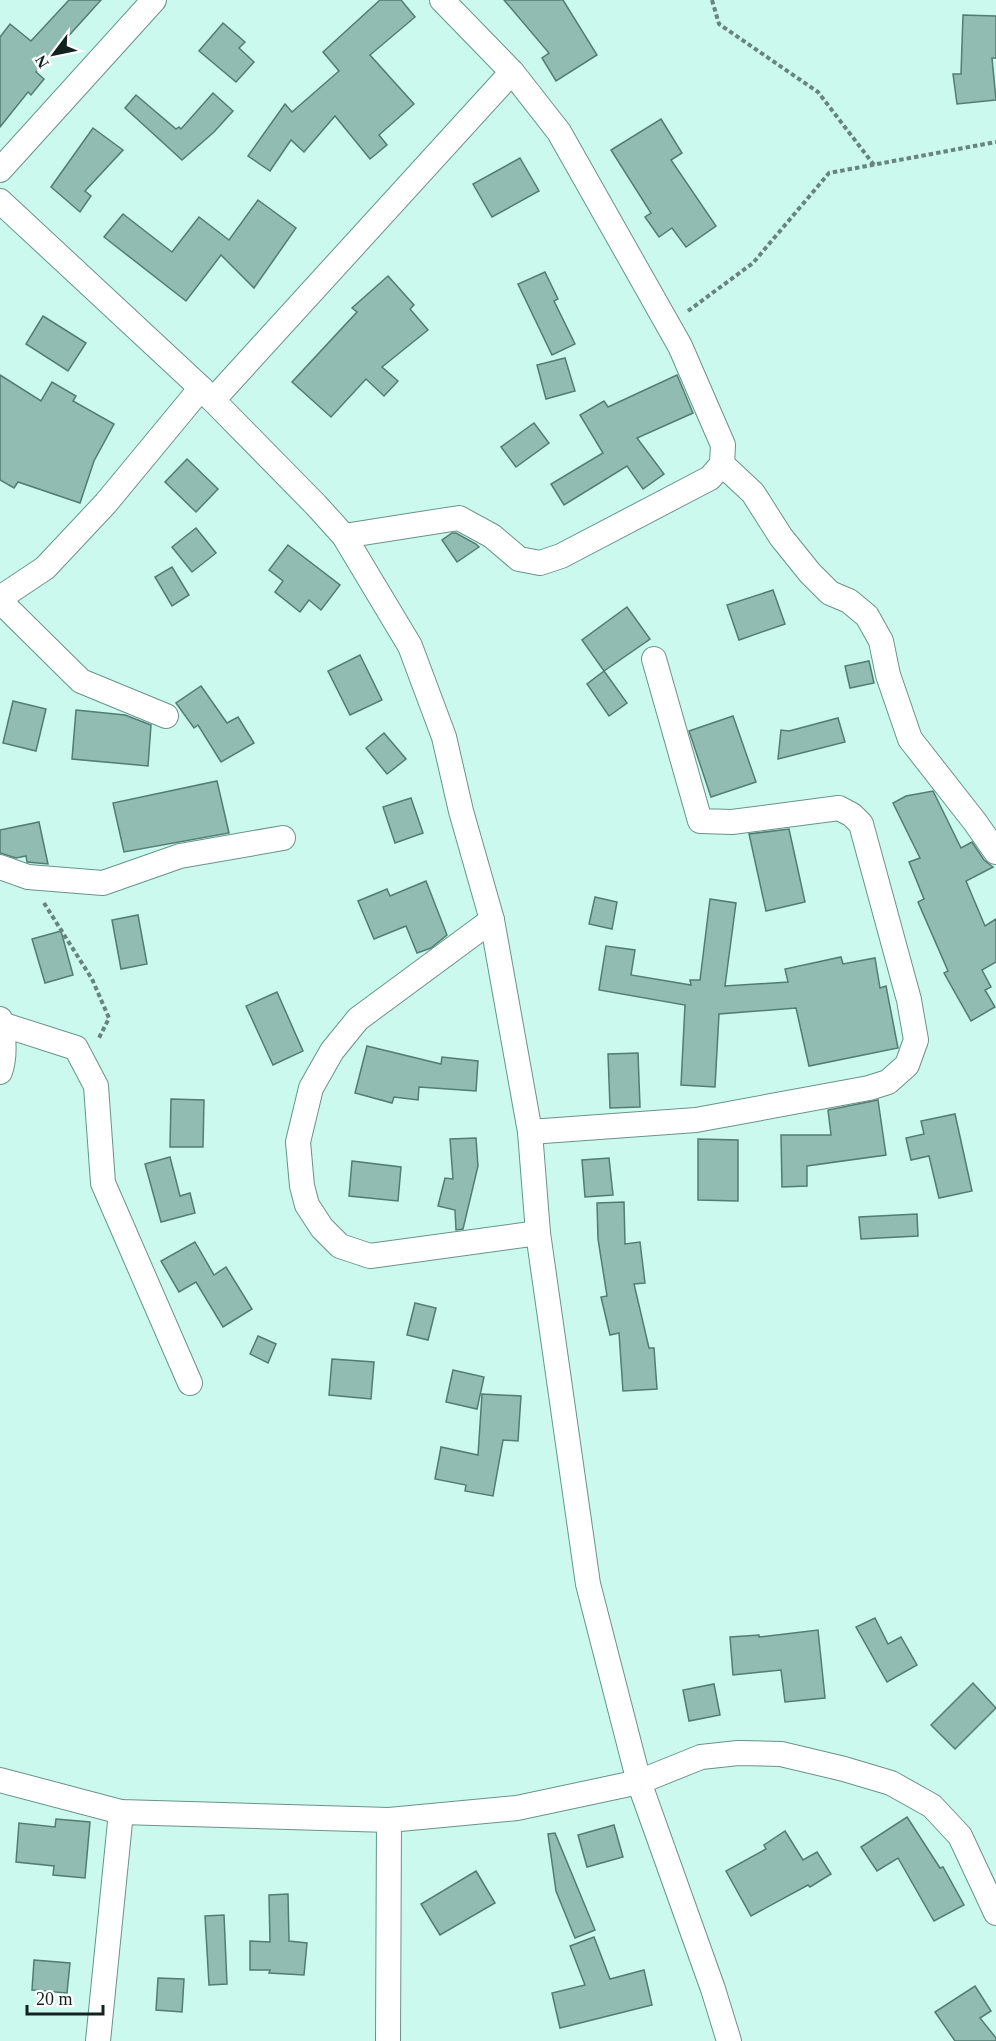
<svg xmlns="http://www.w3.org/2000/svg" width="996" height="2041" viewBox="0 0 996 2041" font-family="Georgia,serif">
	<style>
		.building { fill: #91bcb1; stroke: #537c72; stroke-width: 1.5 }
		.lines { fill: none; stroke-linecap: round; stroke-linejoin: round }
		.street-casing { stroke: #689388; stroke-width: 26 }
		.path { stroke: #67857e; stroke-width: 4; stroke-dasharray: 4.5 3; stroke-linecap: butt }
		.street { stroke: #fff; stroke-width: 24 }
	</style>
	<rect width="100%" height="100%" fill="#ccf9ee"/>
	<g class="building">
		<path d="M69 0H101L36 72 44 79 31 95 28 92 0 127V37L10 24 31 41Z"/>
		<path d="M380 0H401L415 17 370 55 414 104 379 135 387 145 370 159 335 116 304 152 291 140 270 171 248 156 285 104 292 112 339 71 323 52Z"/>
		<path d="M504 0H563L597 55 556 81 542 58 549 53Z"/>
		<path d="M963 15 996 16V58H992L996 100 957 104 953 74H961Z"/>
		<path d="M223 23 245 42 239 48 254 62 236 82 199 51Z"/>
		<path d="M213 93 233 111 214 132 182 160 125 108 136 95 176 129 179 127 181 129Z"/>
		<path d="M661 119 682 153 671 160 716 226 686 247 672 228 659 237 645 217 651 213 611 150Z"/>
		<path d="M93 128 123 150 85 191 91 196 80 212 51 187Z"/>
		<path d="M520 158 539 191 492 217 473 184Z"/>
		<path d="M258 200 296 228 254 288 221 255 186 301 104 237 123 214 172 252 199 217 229 240Z"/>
		<path d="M545 272 558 299 554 301 575 344 552 355 518 284Z"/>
		<path d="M388 276 414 305 410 309 428 330 382 367 398 381 384 396 366 379 331 417 292 382 357 312 352 308Z"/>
		<path d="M43 316 86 343 68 371 26 344Z"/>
		<path d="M565 358 575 391 546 399 537 365Z"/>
		<path d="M0 375 41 401 52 382 76 396 73 401 114 424 94 461 80 503 18 482 14 488 0 480Z"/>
		<path d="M677 375 693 413 637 438 664 474 643 489 627 466 564 505 551 484 603 453 580 415 604 401 608 407Z"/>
		<path d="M534 423 549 443 516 467 501 447Z"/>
		<path d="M187 459 218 489 196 512 165 482Z"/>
		<path d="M196 528 216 553 192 572 172 547Z"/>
		<path d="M452 533H456L476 544 479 547 457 562 442 540Z"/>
		<path d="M288 545 340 585 321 610 309 600 300 612 275 592 283 581 269 570Z"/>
		<path d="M172 567 189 595 172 606 155 577Z"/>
		<path d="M773 590 785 624 739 640 727 605Z"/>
		<path d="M627 607 650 639 604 671 582 640Z"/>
		<path d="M360 655 382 700 350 715 328 671Z"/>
		<path d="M869 661 874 683 850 688 845 666Z"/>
		<path d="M604 671 627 703 609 716 587 684Z"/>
		<path d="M201 686 227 723 238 717 254 743 221 762 198 725 194 728 176 703Z"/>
		<path d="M13 701 46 709 36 751 3 743Z"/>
		<path d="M76 710 125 715 151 725 148 766 72 759Z"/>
		<path d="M733 716 756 782 711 797 689 731Z"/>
		<path d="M838 718 845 742 778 759 781 730 789 731Z"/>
		<path d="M384 733 406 759 387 774 366 748Z"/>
		<path d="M217 781 229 833 124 852 113 803Z"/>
		<path d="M933 791 961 848 972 842 984 860 993 867 966 881 985 926 996 919V962L982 970 991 987 985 990 995 1007 971 1021 944 973 948 971 918 902 924 899 909 862 920 858 893 803 906 796Z"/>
		<path d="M411 798 423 833 395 843 383 807Z"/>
		<path d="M39 822 48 864 27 862 26 856 16 858 0 853V830Z"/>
		<path d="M789 829 805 902 766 911 749 834Z"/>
		<path d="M426 881 447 935 431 948 417 953 406 926 374 939 358 901 387 889 390 896Z"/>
		<path d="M595 897 617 902 612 929 589 924Z"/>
		<path d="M710 899 736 903 725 986 788 982 785 969 841 957 843 964 875 958 880 988 886 986 898 1048 809 1066 796 1008 719 1014 715 1087 681 1085 685 1005 599 990 606 946 635 950 631 975 691 985 690 980H700Z"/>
		<path d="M138 915 147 964 121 969 112 920Z"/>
		<path d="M61 931 73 975 45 983 32 939Z"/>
		<path d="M277 992 303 1051 273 1065 246 1006Z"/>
		<path d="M367 1046 441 1064 442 1057 478 1061 476 1091 419 1087 418 1100 394 1097 392 1103 355 1093Z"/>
		<path d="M638 1053 640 1107 610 1108 608 1054Z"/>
		<path d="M171 1099 204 1100 203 1147H170Z"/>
		<path d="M878 1100 886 1155 807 1166V1186L782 1187 781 1135H831L828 1110Z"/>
		<path d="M955 1114 972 1191 939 1198 929 1156 911 1160 906 1138 924 1134 921 1121Z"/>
		<path d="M476 1138 478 1166 463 1229 456 1230 455 1210 438 1206 445 1178 453 1179 450 1139Z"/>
		<path d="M698 1139 738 1140V1201L698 1200Z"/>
		<path d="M170 1157 180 1196 190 1193 195 1213 161 1222 145 1164Z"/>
		<path d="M609 1158 613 1195 585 1197 582 1160Z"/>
		<path d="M352 1161 401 1167 398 1201 349 1196Z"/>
		<path d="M624 1202 625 1244 640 1242 645 1283 634 1284 649 1348H654L657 1389 623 1391 619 1333 610 1335 601 1297 607 1296 598 1239 597 1203Z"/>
		<path d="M917 1214 918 1236 861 1239 859 1217Z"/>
		<path d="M195 1242 214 1275 226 1267 252 1309 223 1327 196 1282 179 1292 161 1261Z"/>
		<path d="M415 1303 436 1308 428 1340 407 1335Z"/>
		<path d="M258 1336 276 1344 268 1363 250 1354Z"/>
		<path d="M332 1359 374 1362 371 1399 329 1395Z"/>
		<path d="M453 1370 484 1377 477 1409 446 1402Z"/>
		<path d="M482 1394 521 1396 518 1441 503 1440 493 1496 465 1491 466 1485 435 1479 441 1447 478 1455Z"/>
		<path d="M875 1618 888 1644 901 1637 917 1665 887 1682 856 1627Z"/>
		<path d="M818 1630 825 1698 785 1702 781 1670 733 1675 730 1637 759 1635V1637Z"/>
		<path d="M973 1683 996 1708 955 1749 931 1725Z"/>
		<path d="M714 1684 720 1715 689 1721 683 1690Z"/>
		<path d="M907 1817 940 1868 943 1867 964 1905 934 1921 898 1858 877 1871 861 1847Z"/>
		<path d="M56 1819 90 1822 85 1878 53 1875 54 1866 16 1862 19 1823 55 1827Z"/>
		<path d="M614 1825 623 1857 587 1867 578 1835Z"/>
		<path d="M785 1831 803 1860 817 1852 831 1874 810 1887 808 1885 751 1916 726 1871 766 1849 764 1845Z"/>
		<path d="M555 1833 595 1930 575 1938 556 1891 548 1834Z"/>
		<path d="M476 1871 495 1903 440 1935 421 1904Z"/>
		<path d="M288 1894 289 1941 307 1943 304 1975 269 1973 270 1970H250V1941L270 1942 269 1895Z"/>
		<path d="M224 1915 227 1984 209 1985 205 1916Z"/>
		<path d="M594 1937 610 1979 644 1970 652 2005 560 2028 552 1993 585 1985 570 1946Z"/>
		<path d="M34 1960 70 1963 67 1993 32 1990Z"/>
		<path d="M158 1978 184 1979 182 2012 156 2010Z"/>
		<path d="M975 1986 991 2011 980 2018 996 2038V2041H955L935 2012Z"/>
	</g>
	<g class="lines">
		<defs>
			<g id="street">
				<path d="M0 170 154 0"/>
				<path d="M0 201 201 388 316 505 344 536 410 646 444 737 461 811 492 920 530 1132 538 1233 588 1584 639 1782 713 1989 729 2041"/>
				<path d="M213 400 512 72"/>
				<path d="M722 464 753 493 781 537 810 573 830 593 849 601 867 616 881 641 888 675 910 739 975 822 996 852"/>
				<path d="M344 536 459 518 492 536 519 559 540 563 561 556 710 478 722 464 723 445 680 346 559 132 512 72 442 0"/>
				<path d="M0 598 45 568 106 503 201 388"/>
				<path d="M0 601 81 681 166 716"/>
				<path d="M0 867 28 877 103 883 180 856 283 838"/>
				<path d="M492 920 358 1019 332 1051 311 1088 298 1142 302 1186 307 1205 322 1228 340 1246 370 1256 538 1233"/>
				<path d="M0 1019C4 1037 6 1055 0 1072"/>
				<path d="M1 1024 76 1048 96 1086 103 1183 190 1383"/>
				<path d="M530 1132 696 1120 869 1088 888 1082 907 1065 916 1040 909 1000 861 824 852 815 839 808 732 822 700 821 654 659"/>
				<path d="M0 1780 121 1812 389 1820 517 1808 639 1782 701 1757 738 1753 781 1754 844 1769 891 1783 932 1806 960 1836 996 1913"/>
				<path d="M98 2041 121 1812"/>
				<path d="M388 2041 389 1820"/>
			</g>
		</defs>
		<use href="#street" class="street-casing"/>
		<g class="path">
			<path d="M712 0 719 24 818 92 874 165"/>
			<path d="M688 311 753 263 829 173 996 142"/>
			<path d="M44 903 92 979 109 1018 99 1038"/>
		</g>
		<use href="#street" class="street"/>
	</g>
	<g transform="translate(54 54) rotate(238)" stroke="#ffffff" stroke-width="4.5" paint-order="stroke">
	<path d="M0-4.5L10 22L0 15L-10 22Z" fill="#12231f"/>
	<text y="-9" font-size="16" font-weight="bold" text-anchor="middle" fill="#12231f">N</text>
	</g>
	<path d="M27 2005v9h76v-9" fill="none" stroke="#12231f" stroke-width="3"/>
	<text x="36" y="2005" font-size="18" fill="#12231f" stroke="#ffffff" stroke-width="4.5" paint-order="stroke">20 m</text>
</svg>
